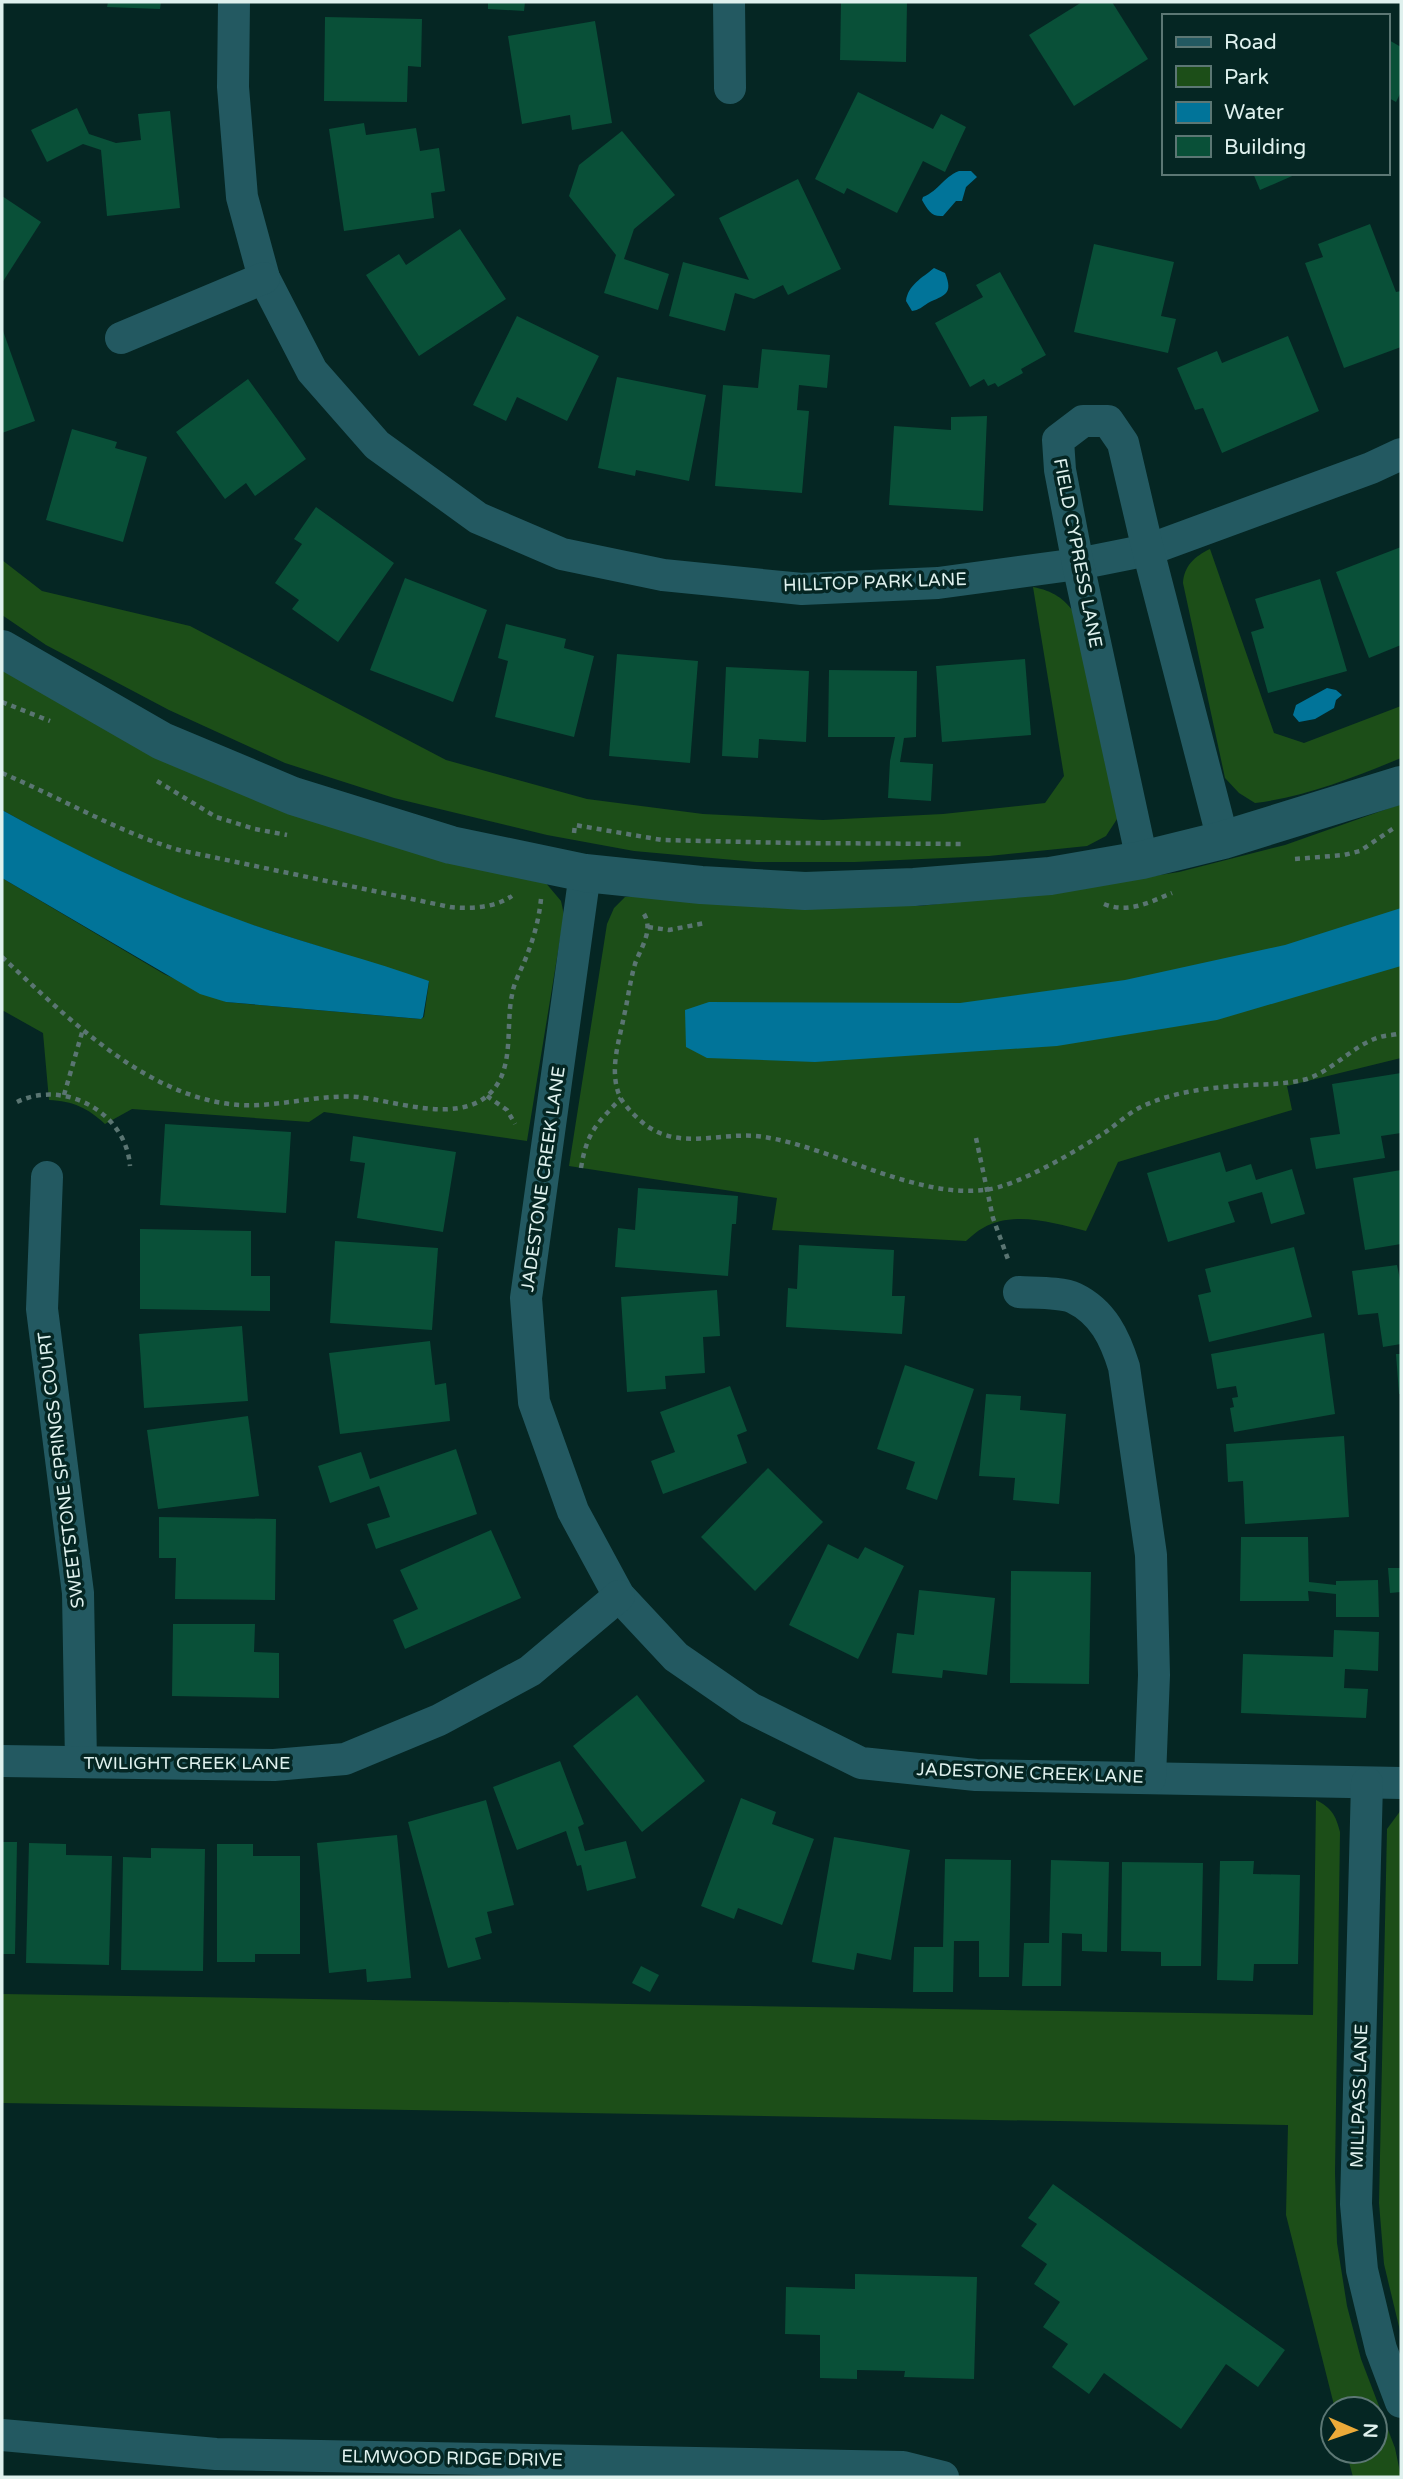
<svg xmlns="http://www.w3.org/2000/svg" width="1403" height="2479" viewBox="0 0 1403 2479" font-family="'Varela Round',sans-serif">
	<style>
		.green { fill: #1c4e18 }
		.water { fill: #017499 }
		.building { fill: #095038 }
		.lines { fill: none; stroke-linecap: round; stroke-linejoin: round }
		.path { stroke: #5a7572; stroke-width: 4.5; stroke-dasharray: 5 5; stroke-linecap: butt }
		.minor { stroke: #235961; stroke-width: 32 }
		.tertiary { stroke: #235961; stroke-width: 38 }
		.labels { text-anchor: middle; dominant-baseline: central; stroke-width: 7; stroke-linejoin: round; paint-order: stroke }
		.street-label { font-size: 18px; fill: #dff1ee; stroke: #052623 }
	</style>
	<rect width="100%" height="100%" fill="#052623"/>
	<g class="green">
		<path d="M1210 549 1274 733 1304 743 1401 706V758C1355 777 1305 797 1255 803L1239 793 1225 778 1183 583C1184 566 1195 556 1210 549Z"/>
		<path d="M2 560 42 591 190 626 446 760 587 799 703 814 823 820 943 814 1045 803 1064 776 1033 587C1053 591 1064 598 1076 615L1118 798 1117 819 1106 836 1087 846 989 856 855 862H756L634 851 547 835 394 798 285 763 169 710 46 645 2 615Z"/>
		<path d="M2 667 545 882 561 901 564 915 527 1141 324 1112 309 1122 132 1109 105 1124C88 1108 73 1101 49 1100L43 1033 2 1010V878L164 974 226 1002 420 1019 424 1017 429 982 243 922 167 893 66 845 2 810Z"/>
		<path d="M1401 804V1058L1287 1086 1292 1110 1118 1162 1086 1231C1055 1223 1013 1210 983 1228 977 1231 972 1236 966 1241L772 1230 777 1198 569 1166 607 924 614 908 625 897 648 895 783 905 919 906 1052 892 1179 872 1285 845Z"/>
		<path d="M1316 1800C1332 1808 1336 1816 1340 1832L1335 2173 1337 2243 1347 2306 1361 2359 1395 2448 1401 2477H1353L1346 2451H1375V2409H1335L1286 2215 1288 2125 2 2103V1994L1313 2015Z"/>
		<path d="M1401 1810V2335L1384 2264 1379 2203 1387 1829Z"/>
	</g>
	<g class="water">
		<path d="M959 171H971L977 177 966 187 962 201H956L943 216C931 217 928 210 922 200L923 197C940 190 942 178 959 171Z"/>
		<path d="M934 268 945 273C954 295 944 295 928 303 922 307 919 310 912 311L906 301C908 285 922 278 934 268Z"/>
		<path d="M1327 688 1336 690 1342 695 1336 700 1334 708 1315 719 1299 722 1293 715 1296 705Z"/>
		<path d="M2 810C80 853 160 892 245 922 306 944 368 959 429 981L423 1017 421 1019 226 1002 200 994 2 878Z"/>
		<path d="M1401 908V966L1217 1020 1057 1046 815 1062 707 1058 686 1047 685 1010 709 1002 960 1003 1125 980 1285 945Z"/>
	</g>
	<g class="building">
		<path d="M108 2H161L160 9 107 7Z"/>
		<path d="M488 2H525L524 11 488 9Z"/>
		<path d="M841 2H907L906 62 840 60Z"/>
		<path d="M1082 2H1112L1148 59 1074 106 1029 35Z"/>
		<path d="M325 17 422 19 421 67 408 66 407 102 324 101Z"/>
		<path d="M595 21 612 123 572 130 570 115 522 124 508 36Z"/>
		<path d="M1387 39 1401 47V92L1396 102 1387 97Z"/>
		<path d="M858 92 933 129 941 114 966 127 945 172 923 161 897 213 847 188 844 194 815 179Z"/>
		<path d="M77 108 89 134 116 143 141 140 138 114 170 111 180 208 107 216 101 150 83 144 47 162 31 130Z"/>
		<path d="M364 123 366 135 416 128 420 151 439 148 445 191 431 193 434 218 344 231 329 129Z"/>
		<path d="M622 131 675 195 634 229 624 259 669 274 658 310 604 293 616 255 569 196 579 165Z"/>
		<path d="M1253 173H1299L1260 190Z"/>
		<path d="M798 179 841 269 788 295 783 285 754 299 735 293 725 331 669 316 683 262 749 280 719 218Z"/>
		<path d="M2 196 41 222 2 283Z"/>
		<path d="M1370 224 1396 292 1401 291V347L1344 368 1305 263 1323 257 1318 244Z"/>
		<path d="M460 229 506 299 419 356 366 275 399 254 406 265Z"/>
		<path d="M1094 244 1174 262 1161 316 1176 319 1168 353 1074 332Z"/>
		<path d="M1000 272 1046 355 1021 369 1023 373 998 387 995 383 988 386 984 379 970 387 935 323 983 297 976 285Z"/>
		<path d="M517 316 599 356 567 421 517 397 506 421 473 405Z"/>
		<path d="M2 328 35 421 2 433Z"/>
		<path d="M1288 336 1319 411 1222 453 1203 408 1195 410 1177 368 1217 351 1222 363Z"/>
		<path d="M762 349 830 355 827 388 799 385 797 410 809 411 802 493 715 486 723 385 758 388Z"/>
		<path d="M617 377 706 395 689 481 636 470 635 476 598 468Z"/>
		<path d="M248 379 306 459 255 496 246 483 225 499 176 432Z"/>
		<path d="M987 416 983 511 889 505 894 426 951 430V417Z"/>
		<path d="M72 429 117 442 115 448 147 457 123 542 46 520Z"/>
		<path d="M316 507 394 563 338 642 292 609 299 600 275 583 302 544 294 539Z"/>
		<path d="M1401 547V645L1369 658 1336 572Z"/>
		<path d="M405 578 487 610 453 702 370 670Z"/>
		<path d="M1320 579 1347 671 1268 693 1251 632 1264 628 1255 599Z"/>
		<path d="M506 624 566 639 564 648 594 656 574 737 495 717 508 661 498 658Z"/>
		<path d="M617 654 698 661 690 763 609 756Z"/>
		<path d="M1025 659 1031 735 942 742 936 666Z"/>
		<path d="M726 667 809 671 806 742 759 739 758 758 722 756Z"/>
		<path d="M829 670 917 671 916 737 904 738 900 762 933 764 931 801 888 798 890 761 895 737H828Z"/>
		<path d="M1401 1073V1133L1381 1136 1385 1158 1316 1169 1310 1138 1340 1134 1332 1084Z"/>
		<path d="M165 1124 291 1132 286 1213 160 1205Z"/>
		<path d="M353 1136 456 1152 443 1232 357 1218 365 1163 350 1161Z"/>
		<path d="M1220 1152 1226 1172 1251 1164 1256 1180 1292 1169 1305 1214 1271 1224 1262 1192 1228 1202 1235 1222 1168 1242 1147 1173Z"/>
		<path d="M1401 1170V1244L1365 1250 1353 1178Z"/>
		<path d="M638 1188 738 1196 736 1224H732L728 1276 615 1267 618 1228 635 1230Z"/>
		<path d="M140 1229 251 1231V1276H270V1311L140 1309Z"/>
		<path d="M335 1241 438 1248 432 1330 330 1323Z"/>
		<path d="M799 1245 894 1250 892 1296H905L902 1334 786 1327 788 1288 797 1289Z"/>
		<path d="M1294 1247 1312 1317 1209 1342 1198 1295 1211 1292 1205 1269Z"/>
		<path d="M1397 1265 1401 1284V1344L1383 1347 1378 1313 1358 1315 1352 1271Z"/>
		<path d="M717 1290 720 1336 703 1337 705 1373 665 1376 666 1389 627 1392 621 1297Z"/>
		<path d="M242 1326 248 1401 144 1408 139 1334Z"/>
		<path d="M1324 1333 1335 1414 1234 1432 1230 1408 1234 1407 1232 1398 1238 1397 1236 1386 1217 1389 1211 1354Z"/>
		<path d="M430 1341 435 1385 446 1383 450 1421 340 1434 329 1353Z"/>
		<path d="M1396 1354H1401V1394H1399Z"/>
		<path d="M905 1365 974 1389 937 1500 906 1489 915 1462 877 1449Z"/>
		<path d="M730 1386 747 1431 737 1435 747 1463 663 1494 651 1461 675 1452 660 1412Z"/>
		<path d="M986 1394 1021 1396 1020 1410 1066 1414 1059 1504 1013 1500 1015 1478 979 1476Z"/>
		<path d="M248 1416 259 1496 158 1509 147 1430Z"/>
		<path d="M1344 1436 1349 1517 1245 1524 1243 1481 1228 1482 1226 1444Z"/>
		<path d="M456 1449 477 1514 376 1549 367 1524 390 1517 379 1486 330 1503 318 1466 361 1452 370 1479Z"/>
		<path d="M768 1468 823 1522 755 1591 701 1537Z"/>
		<path d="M159 1517 276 1519 275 1600 175 1599 176 1558H159Z"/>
		<path d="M491 1530 521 1598 405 1649 393 1620 418 1609 400 1570Z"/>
		<path d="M1241 1537H1308L1309 1582 1336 1585V1581L1378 1580 1379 1617H1336V1594L1308 1591 1309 1601H1240Z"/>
		<path d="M828 1544 858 1559 865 1547 904 1566 858 1659 789 1625Z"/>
		<path d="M1388 1568H1401V1592L1390 1593Z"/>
		<path d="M1011 1571 1091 1572 1089 1684 1010 1683Z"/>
		<path d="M919 1590 995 1598 987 1675 943 1670 942 1678 892 1673 897 1633 914 1635Z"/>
		<path d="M173 1624H255L254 1652 279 1653V1698L172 1696Z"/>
		<path d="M1334 1630 1379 1632 1378 1671 1345 1669 1344 1688 1368 1689 1366 1718 1241 1713 1243 1654 1333 1657Z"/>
		<path d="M637 1695 705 1781 642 1832 573 1746Z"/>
		<path d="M560 1761 584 1824 578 1827 585 1851 626 1841 636 1878 587 1891 581 1865 577 1866 566 1831 517 1850 493 1787Z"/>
		<path d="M741 1798 776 1812 772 1824 814 1839 782 1925 738 1908 734 1919 701 1906Z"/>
		<path d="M486 1800 514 1905 487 1912 492 1933 475 1938 481 1959 448 1968 408 1822Z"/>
		<path d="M397 1835 411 1978 367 1982 366 1969 329 1973 317 1843Z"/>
		<path d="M834 1837 910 1850 891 1960 857 1953 854 1970 812 1962Z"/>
		<path d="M2 1842H17L15 1954H2Z"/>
		<path d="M29 1843 66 1844V1855L112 1856 109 1965 26 1963Z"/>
		<path d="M217 1844H253V1856H300V1954H255V1962H217Z"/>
		<path d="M151 1848 205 1849 203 1971 121 1970 123 1857 151 1858Z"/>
		<path d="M945 1859 1011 1860 1009 1977H979V1941H954L953 1992H913L914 1947H943Z"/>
		<path d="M1051 1860 1109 1862 1107 1952 1082 1951V1934L1062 1933 1061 1986H1022L1024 1943H1049Z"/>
		<path d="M1220 1861H1254L1253 1874 1300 1875 1298 1964H1254L1253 1981 1217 1980Z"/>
		<path d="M1122 1862 1203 1863 1201 1966H1161V1952L1121 1951Z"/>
		<path d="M641 1966 659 1975 650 1992 632 1983Z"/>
		<path d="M1053 2184 1285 2350 1258 2387 1226 2364 1181 2429 1104 2373 1089 2394 1052 2367 1068 2344 1043 2327 1060 2302 1034 2284 1047 2264 1021 2246 1037 2224 1028 2218Z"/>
		<path d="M855 2274 977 2277 974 2379 904 2377 905 2371 857 2370V2379L820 2378V2335L785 2334 786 2287 855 2289Z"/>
	</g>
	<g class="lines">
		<g class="path">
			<path d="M2 702 50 721"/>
			<path d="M2 773C61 798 118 832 179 850L450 907C471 909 494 908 512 896"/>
			<path d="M157 781 216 817 255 829 287 835"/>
			<path d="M574 833 575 825 662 840 792 843 964 844"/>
			<path d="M1295 859 1344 855 1360 851 1394 828"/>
			<path d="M1104 904C1128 914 1150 902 1172 893"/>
			<path d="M644 914C654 931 640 949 635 964 630 981 628 999 624 1016 619 1042 608 1073 621 1099 626 1107 635 1116 642 1122 678 1153 723 1130 764 1137 834 1148 914 1198 984 1190 1017 1187 1078 1150 1107 1131 1118 1123 1129 1113 1141 1107 1173 1091 1215 1087 1250 1085 1270 1084 1288 1084 1307 1079 1334 1070 1353 1045 1380 1037 1387 1035 1395 1035 1401 1033"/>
			<path d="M648 927 669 930 705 923"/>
			<path d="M2 957C67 1017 148 1100 241 1105 281 1107 319 1094 358 1097 395 1101 455 1123 487 1096 516 1072 505 1027 512 995 514 981 522 969 527 955 534 937 539 919 541 899"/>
			<path d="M64 1095 83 1029"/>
			<path d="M487 1096 507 1110 515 1124"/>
			<path d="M17 1102C64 1079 126 1112 130 1166"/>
			<path d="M976 1138 993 1218 1009 1262"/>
			<path d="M581 1168C587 1131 597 1124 621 1098"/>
		</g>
		<g class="minor">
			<path d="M234 2 233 87 242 197 264 278 312 371 377 445 478 518 562 554 663 575 802 589 938 583 1078 564 1148 550 1371 468 1401 454"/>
			<path d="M729 2 730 88"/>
			<path d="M121 338 264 278"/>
			<path d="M1142 860 1078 564 1060 470 1058 440 1083 421H1108L1123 443 1148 550 1223 840"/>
			<path d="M585 873 526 1298 534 1402 573 1511 619 1596 676 1657 750 1708 861 1763 976 1775 1401 1783"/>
			<path d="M47 1177 42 1309 78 1593 81 1762"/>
			<path d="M1019 1292C1033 1293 1062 1292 1074 1298 1103 1312 1115 1338 1124 1367L1151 1555 1154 1675 1150 1778"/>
			<path d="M2 1761 274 1765 345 1759 439 1720 530 1671 619 1596"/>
			<path d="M1367 1783 1356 2204 1362 2270 1381 2349 1401 2402"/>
			<path d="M2 2435 216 2454 903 2467 943 2477"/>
		</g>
		<path class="tertiary" d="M2 649 162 741 293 796 451 845 585 873 701 885 805 891 914 887 1050 876 1142 860 1223 840 1401 785"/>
	</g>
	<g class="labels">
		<g class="street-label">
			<text transform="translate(1078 553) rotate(79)">FIELD CYPRESS LANE</text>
			<text transform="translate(875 582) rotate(-2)">HILLTOP PARK LANE</text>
			<text transform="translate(543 1179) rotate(-82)">JADESTONE CREEK LANE</text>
			<text transform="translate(61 1470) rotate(-97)">SWEETSTONE SPRINGS COURT</text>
			<text x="187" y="1763">TWILIGHT CREEK LANE</text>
			<text transform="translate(1030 1773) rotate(2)">JADESTONE CREEK LANE</text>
			<text transform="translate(1359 2096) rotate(-88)">MILLPASS LANE</text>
			<text transform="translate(452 2458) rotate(1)">ELMWOOD RIDGE DRIVE</text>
		</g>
	</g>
	<rect width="1403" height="2479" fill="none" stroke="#dff1ee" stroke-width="7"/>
	<rect x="1162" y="14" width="228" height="161" fill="#052623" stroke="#5c7774" stroke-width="2"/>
	<rect x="1176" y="37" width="35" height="10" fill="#235961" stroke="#5c7774" stroke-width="2"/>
	<text x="1224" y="49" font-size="21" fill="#dff1ee">Road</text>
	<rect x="1176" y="66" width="35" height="21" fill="#1c4e18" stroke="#5c7774" stroke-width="2"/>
	<text x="1224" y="84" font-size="21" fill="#dff1ee">Park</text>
	<rect x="1176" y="102" width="35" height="21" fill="#017499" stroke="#5c7774" stroke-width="2"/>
	<text x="1224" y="119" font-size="21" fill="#dff1ee">Water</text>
	<rect x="1176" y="136" width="35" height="21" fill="#095038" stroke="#5c7774" stroke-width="2"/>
	<text x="1224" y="154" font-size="21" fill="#dff1ee">Building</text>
	<g transform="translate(1354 2430) rotate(92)"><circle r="33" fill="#052623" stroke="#5c7774" stroke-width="2"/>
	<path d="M0-5L12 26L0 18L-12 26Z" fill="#ebaa39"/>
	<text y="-10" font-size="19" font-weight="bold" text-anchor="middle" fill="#dff1ee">N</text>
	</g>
</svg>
